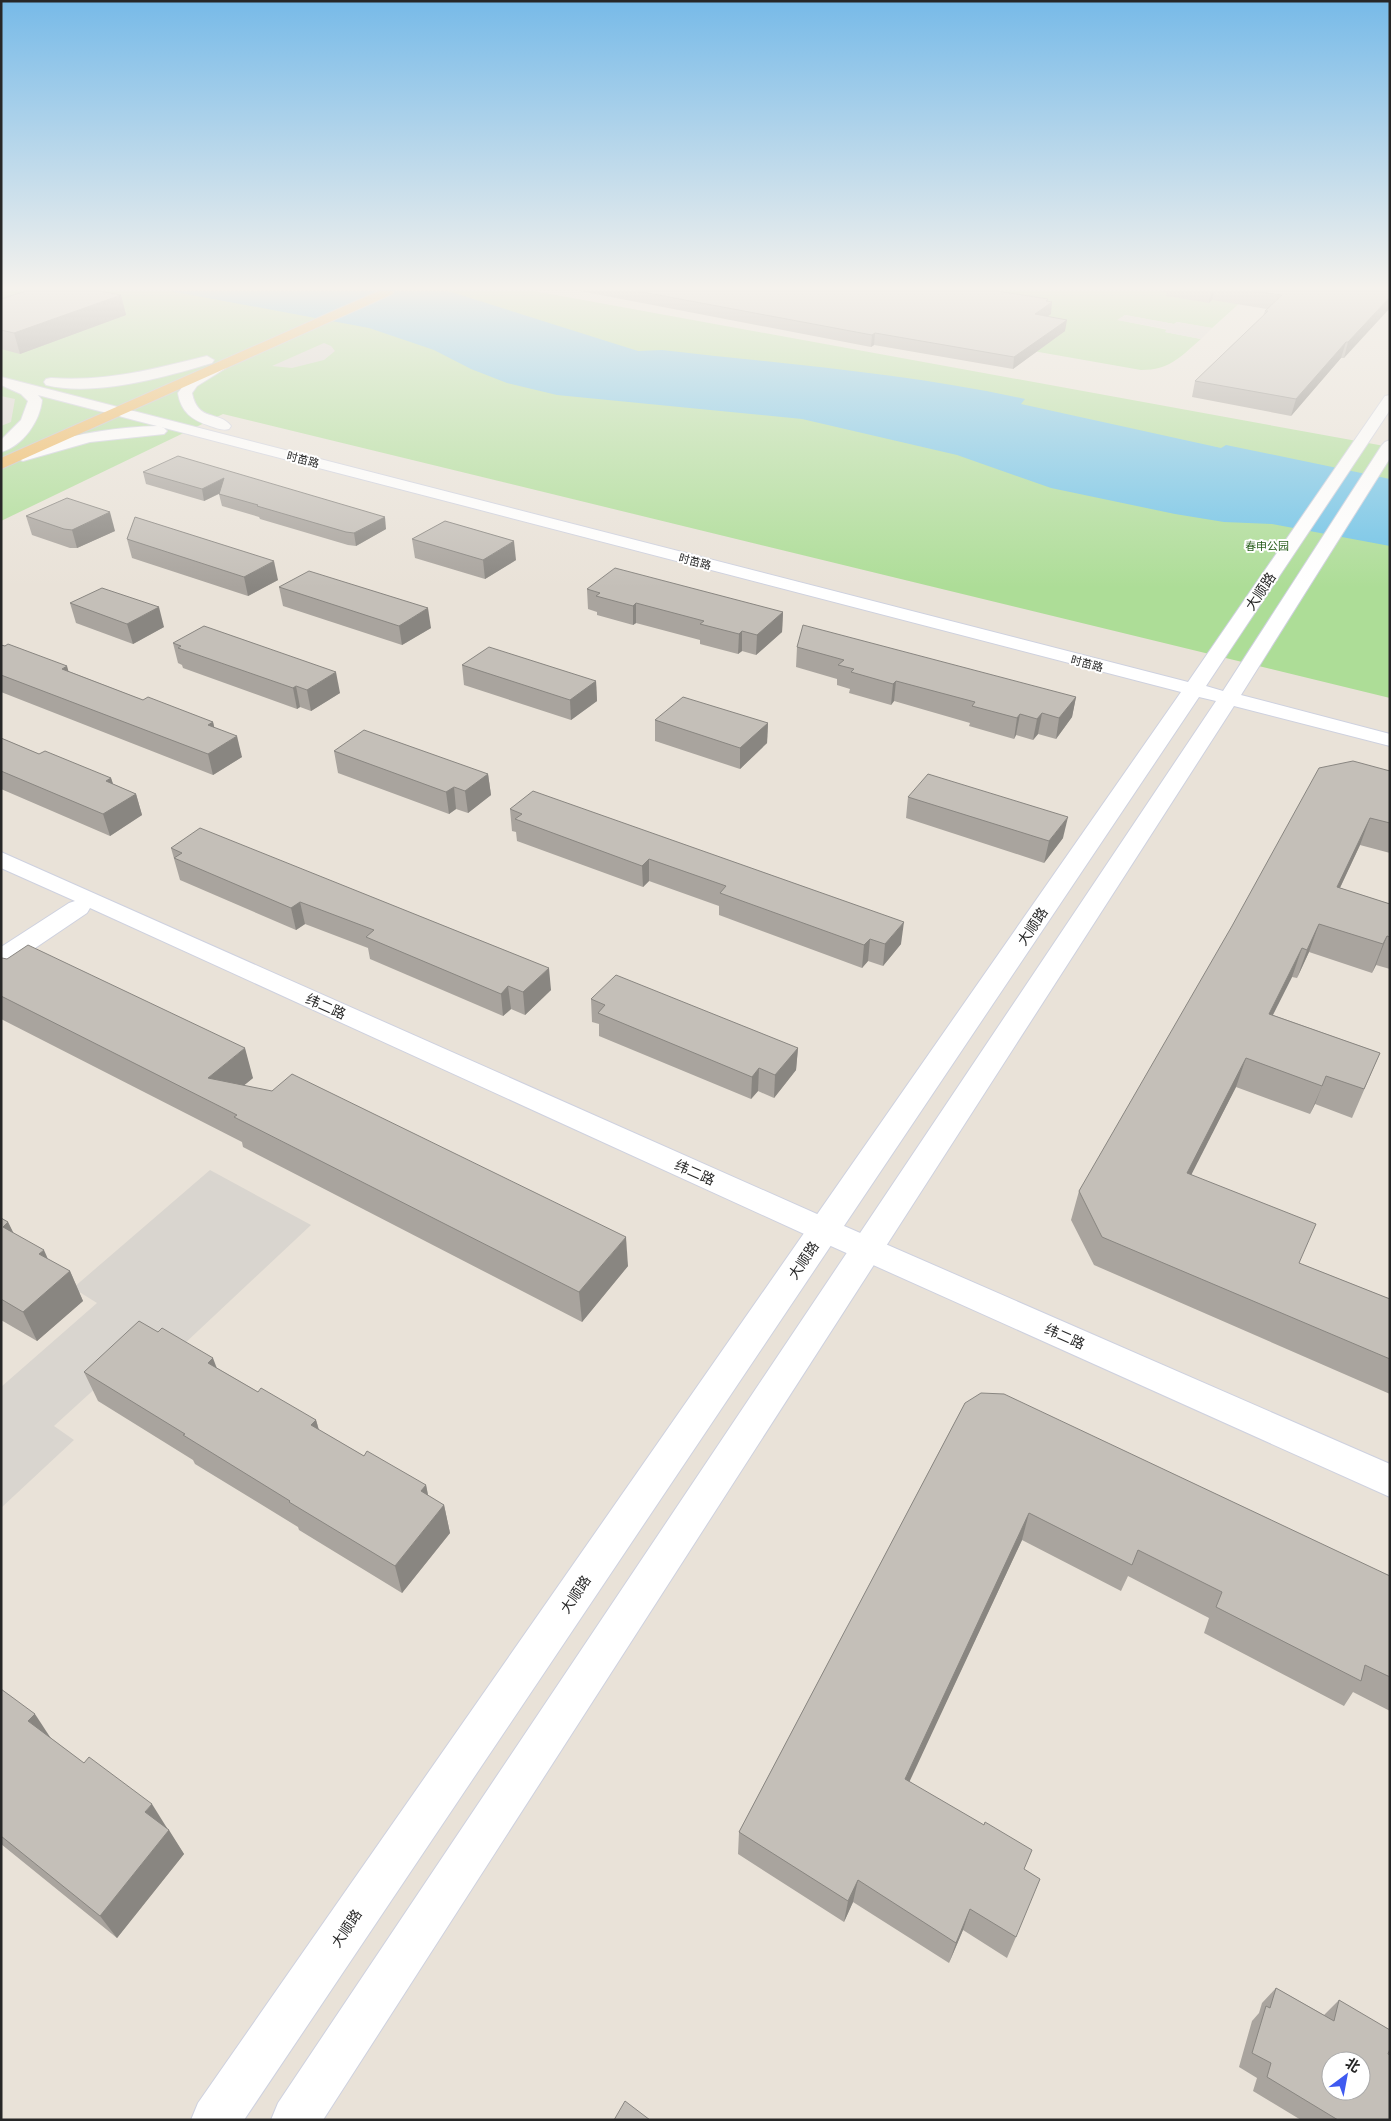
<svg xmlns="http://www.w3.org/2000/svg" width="1391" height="2121" viewBox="0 0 1391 2121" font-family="'Noto Sans','Noto Sans SC',sans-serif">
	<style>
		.green { fill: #addd97 }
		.plaza { fill: #d9d5cf }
		.water { fill: #6fc3e7 }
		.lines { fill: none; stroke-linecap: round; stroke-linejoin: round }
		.minor-casing { stroke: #ced1df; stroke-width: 2 }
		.tertiary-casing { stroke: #ced1df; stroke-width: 2 }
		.trunk-casing { stroke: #c3c3c3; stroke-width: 2 }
		.minor { fill: #fff; fill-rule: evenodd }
		.tertiary { fill: #fff; fill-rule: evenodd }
		.trunk { fill: #eeb65a; fill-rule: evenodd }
		.wall { fill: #a9a49e }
		.shaded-wall { fill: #898681 }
		.building { fill: #c4bfb8; stroke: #898681; fill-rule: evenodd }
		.labels { text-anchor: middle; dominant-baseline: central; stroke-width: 4; stroke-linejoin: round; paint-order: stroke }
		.far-street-label { font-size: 11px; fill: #272727; stroke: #fff }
		.far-park-label { font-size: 11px; fill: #285e1c; stroke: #fff }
		.street-label { font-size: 14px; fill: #272727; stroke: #fff }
	</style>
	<rect width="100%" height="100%" fill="#e9e2d8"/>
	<g class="green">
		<path d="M1 291H534L1390 447V698L223 414 1 521Z"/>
		<path d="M690 291H1253L1212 328 1177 322 1174 324 1125 315 1118 320 1168 330 1165 332 1201 339C1180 357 1170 370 1141 370Z"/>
	</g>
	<g class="plaza">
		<path d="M1125 315 1174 324 1177 322 1212 328 1201 339 1165 332 1167 329 1117 320Z"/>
		<path d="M324 343 331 346 335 351 324 360 292 368 272 366Z"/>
		<path d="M1 396 15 399 11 422 1 426Z"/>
		<path d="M210 1170 311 1225 182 1346 157 1332 54 1426 74 1440 1 1508V1387L97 1303 73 1288Z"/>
	</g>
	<path class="water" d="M170 291H448L638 351 662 350C783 364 906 373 1025 399L1021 404 1221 448 1226 445 1390 479V546L1272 524 1224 522 1175 514 1051 488 957 455 802 419 557 395 507 383 471 369 434 350 369 328Z"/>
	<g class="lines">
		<defs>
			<path id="minor" d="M1 852 835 1222 1390 1464V1497L813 1238 90 908 87 913 10 965 1 967V947L69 903 75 901 1 868Z"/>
			<g id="tertiary">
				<path d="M207 356 214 360 212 363C165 377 95 397 46 385L44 382 46 379 51 378C106 382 154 369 207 356Z"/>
				<path d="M221 361 226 362 228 365 226 368 197 386 192 393C198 423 219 410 231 426L229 429C222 431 217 428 210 426 192 420 181 412 178 393L187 380Z"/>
				<path d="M1 377 1188 682 1385 396 1390 395V410L1206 686 1223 691 1382 445 1385 442 1390 440V458L1241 695 1390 734V746L1234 706 323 2120H271L278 2103 1216 701 1199 697 244 2120H191L198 2103 1181 692 38 395 42 400C40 421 23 446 1 452V440L21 420 28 401 21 394 1 385Z"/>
				<path d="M159 426 164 428 167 431 164 434 90 442 23 461 17 459 15 456C20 449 32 448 40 445 79 433 118 427 159 426Z"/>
			</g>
			<path id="trunk" d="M379 291H394L392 294 1 469V458Z"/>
		</defs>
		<use href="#minor" class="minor-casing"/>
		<use href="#tertiary" class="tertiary-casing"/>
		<use href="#trunk" class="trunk-casing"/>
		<use href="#minor" class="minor"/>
		<use href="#tertiary" class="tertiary"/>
		<use href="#trunk" class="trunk"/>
	</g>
	<g class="wall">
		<path d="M580 291H997L1048 302 1051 314 1047 316 1065 331 1013 369 874 345 871 347Z"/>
		<path d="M1158 291H1390L1344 358H1341L1291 416 1192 397 1195 381 1263 316 1265 311 1267 309 1212 300 1209 303 1166 296 1167 292Z"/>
		<path d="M121 295 126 315 20 354 1 349V299Z"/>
		<path d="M143 472 386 529 356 546 348 545 260 519 259 517 222 506 219 494 204 501 146 484Z"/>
		<path d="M26 516 115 531 77 548H70L32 535Z"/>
		<path d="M127 539 278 580 248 596 132 558Z"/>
		<path d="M412 539 516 560 485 579 415 558Z"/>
		<path d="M279 587 431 628 402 645 283 606Z"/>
		<path d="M587 589 783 612 782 632 756 655 742 651 738 654 700 644V640L636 623 633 625 597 615V612L588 609Z"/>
		<path d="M70 603 164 627 133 644 76 623Z"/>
		<path d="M173 643 340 693 311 711 300 707 297 709 183 668 182 665 178 663Z"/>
		<path d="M1 645 68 671 143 700 213 722 214 727 242 757 213 775 1 692Z"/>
		<path d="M797 647 1076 697 1072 717 1056 739 1038 734 1033 740 1016 735 1014 739 969 726 970 723 894 701 891 705 849 693 850 689 837 685V679L796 667Z"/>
		<path d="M462 665 596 681 597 701 571 720 464 685Z"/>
		<path d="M655 720 768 723 767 743 740 769 655 741Z"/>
		<path d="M1 738 39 754 111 778 113 784 136 794 142 815 110 836 1 789Z"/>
		<path d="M334 751 488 774 491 795 468 813 456 809 449 814 338 773Z"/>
		<path d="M1390 771V853L1360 845 1340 888 1390 904V969L1376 965 1372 973 1309 952 1297 978 1292 977 1273 1015 1380 1053 1352 1118 1315 1104 1310 1114 1236 1087 1191 1174 1299 1263 1390 1299V1394L1094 1265 1071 1220 1079 1191Z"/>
		<path d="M908 797 1063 838 1044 863 906 818Z"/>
		<path d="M510 809 901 944 883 966 868 961 862 968 719 915V906L649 881 643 887 517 841 516 832 512 831Z"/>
		<path d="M171 848 551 990 525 1015 511 1009 503 1016 370 959 368 948 305 924 296 930 180 880Z"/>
		<path d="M1 958 253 1078 244 1085 628 1266 582 1322 243 1147 242 1142 1 1019Z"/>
		<path d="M591 999 798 1048 796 1070 774 1098 758 1091 751 1099 599 1036V1024L592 1022Z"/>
		<path d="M1 1218 8 1222 13 1233 48 1260 70 1271 83 1301 37 1341 1 1320Z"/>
		<path d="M217 1368 258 1392 316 1420 319 1430 364 1456 426 1485 428 1496 444 1505 450 1533 402 1593 299 1530 298 1527 195 1464 193 1460 98 1401 84 1372Z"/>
		<path d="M965 1403 1390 1576V1711L1353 1692 1344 1706 1204 1633 1209 1618 1128 1576 1121 1591 1022 1540 909 1781 1024 1869 1016 1937 1007 1958 963 1930 949 1963 853 1902 844 1922 738 1854 739 1832Z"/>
		<path d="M1 1689 52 1739 167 1828 184 1854 117 1938 1 1844Z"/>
		<path d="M1276 1988 1324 2015 1339 2000 1388 2054 1390 2120H1301L1253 2091 1257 2078 1239 2067 1252 2021 1259 2013 1262 2003Z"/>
	</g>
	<g class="shaded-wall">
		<path d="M1211 291H1215L1212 300 1209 303Z"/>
		<path d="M121 295 126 315 20 354 14 333Z"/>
		<path d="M1390 297V308L1344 358 1348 342Z"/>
		<path d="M1048 299 1047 306 1052 302 1051 314 1034 326 1035 314 1046 301Z"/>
		<path d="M1067 320 1065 331 1013 369 1014 357Z"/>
		<path d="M875 333 874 345 871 347 872 335Z"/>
		<path d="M1346 342 1341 358 1291 416 1296 399Z"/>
		<path d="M224 478 226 490 204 501 202 489Z"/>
		<path d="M110 512 115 531 77 548 72 530Z"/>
		<path d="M385 517 386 529 356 546 354 533Z"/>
		<path d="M514 541 516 560 485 579 483 560Z"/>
		<path d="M274 561 278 580 248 596 244 577Z"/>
		<path d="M636 603V623L633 625V606Z"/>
		<path d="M159 607 164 627 133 644 127 624Z"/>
		<path d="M428 608 431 628 402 645 399 626Z"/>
		<path d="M783 612 782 632 756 655 757 635Z"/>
		<path d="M742 631V651L738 654 739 634Z"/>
		<path d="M67 666 73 687 62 669Z"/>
		<path d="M336 672 340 693 311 711 307 690Z"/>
		<path d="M596 681 597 701 571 720 570 700Z"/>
		<path d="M896 681 894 701 891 705 893 684Z"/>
		<path d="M296 686 300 707 297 709 293 688Z"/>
		<path d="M1076 697 1072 717 1056 739 1059 718Z"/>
		<path d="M1042 713 1038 734 1033 740 1037 719Z"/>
		<path d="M1020 714 1016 735 1014 739 1017 718Z"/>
		<path d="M213 722 218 743 208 725Z"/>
		<path d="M768 723 767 743 740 769V748Z"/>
		<path d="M237 736 242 757 213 775 208 754Z"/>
		<path d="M488 774 491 795 468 813 465 791Z"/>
		<path d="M111 778 118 799 106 781Z"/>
		<path d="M454 787 456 809 449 814 446 792Z"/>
		<path d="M136 794 142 815 110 836 103 814Z"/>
		<path d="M1068 817 1063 838 1044 863 1049 841Z"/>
		<path d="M1370 818 1360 845 1327 915 1337 887Z"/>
		<path d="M649 859V881L643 887 642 866Z"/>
		<path d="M300 902 305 924 296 930 291 908Z"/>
		<path d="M904 922 901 944 883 966 885 944Z"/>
		<path d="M1319 924 1309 952 1297 978 1307 950Z"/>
		<path d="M1387 936 1376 965 1372 973 1383 944Z"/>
		<path d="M870 939 868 961 862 968 864 945Z"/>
		<path d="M1302 948 1292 977 1259 1042 1269 1014Z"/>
		<path d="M549 968 551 990 525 1015 523 992Z"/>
		<path d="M508 986 511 1009 503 1016 501 994Z"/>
		<path d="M245 1048 253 1078 219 1106 208 1078Z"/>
		<path d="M798 1048 796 1070 774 1098 775 1075Z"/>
		<path d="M1246 1058 1236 1087 1178 1201 1187 1173Z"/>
		<path d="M759 1068 758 1091 751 1099 752 1077Z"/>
		<path d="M1326 1076 1315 1104 1310 1114 1322 1086Z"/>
		<path d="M8 1222 23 1252 3 1227Z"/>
		<path d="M626 1237 628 1266 582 1322 579 1292Z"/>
		<path d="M44 1250 57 1280 39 1254Z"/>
		<path d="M70 1271 83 1301 37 1341 23 1312Z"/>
		<path d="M213 1358 224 1387 208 1363Z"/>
		<path d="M316 1420 324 1449 311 1425Z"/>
		<path d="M426 1485 432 1514 421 1491Z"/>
		<path d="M444 1505 450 1533 402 1593 395 1566Z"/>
		<path d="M1029 1513 1022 1540 900 1802 905 1779Z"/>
		<path d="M35 1714 52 1740 28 1721Z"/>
		<path d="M152 1804 167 1828 160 1836 145 1812Z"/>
		<path d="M169 1830 184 1854 117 1938 100 1916Z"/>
		<path d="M858 1880 853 1902 844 1922 848 1901Z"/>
		<path d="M970 1909 963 1930 949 1963 956 1943Z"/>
	</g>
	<g class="building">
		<path d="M26 291H99L121 295 14 333 1 330V299Z"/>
		<path d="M637 291H997L1048 299 1046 301 1052 302 1035 314 1067 320 1014 357 875 333 872 335Z"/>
		<path d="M1251 291H1390V297L1348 342H1346L1296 399 1195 381 1268 311H1265L1282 295Z"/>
		<path d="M178 456 385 517 354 533 346 532 257 506 258 505 219 494 224 478 202 489 143 472Z"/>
		<path d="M67 498 110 512 72 530 64 529 26 516Z"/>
		<path d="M135 517 274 561 244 577 127 539Z"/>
		<path d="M445 521 514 541 483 560 412 539Z"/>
		<path d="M615 568 783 612 757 635 742 631 739 634 700 624 704 621 636 603 633 606 596 596 600 593 587 589Z"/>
		<path d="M309 571 428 608 399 626 279 587Z"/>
		<path d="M102 588 159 607 127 624 70 603Z"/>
		<path d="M803 625 1076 697 1059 718 1042 713 1037 719 1020 714 1017 718 972 706 975 702 896 681 893 684 851 672 854 669 838 665 844 660 797 647Z"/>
		<path d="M204 626 336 672 307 690 296 686 293 688 178 648 181 646 173 643Z"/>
		<path d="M8 644 67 666 62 669 143 700 148 697 213 722 208 725 237 736 208 754 1 675V645L5 646Z"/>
		<path d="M489 647 596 681 570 700 462 665Z"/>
		<path d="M683 697 768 723 740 748 655 720Z"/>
		<path d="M364 730 488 774 465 791 454 787 446 792 334 751Z"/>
		<path d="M1 738 39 754 45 751 111 778 106 781 136 794 103 814 1 771Z"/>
		<path d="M1353 761 1390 771V823L1370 818 1337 887 1390 904V937L1387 936 1383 944 1319 924 1307 950 1302 948 1269 1014 1380 1053 1364 1089 1326 1076 1322 1086 1246 1058 1187 1173 1316 1224 1299 1263 1390 1299V1359L1102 1237 1079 1191 1232 926 1319 768Z"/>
		<path d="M928 774 1068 817 1049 841 908 797Z"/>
		<path d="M533 791 904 922 885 944 870 939 864 945 720 893 726 886 649 859 642 866 515 819 522 814 510 809Z"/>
		<path d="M200 828 549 968 523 992 508 986 501 994 366 937 374 930 300 902 291 908 174 858 182 853 171 848Z"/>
		<path d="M28 945 245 1048 208 1078 272 1091 292 1074 626 1237 579 1292 234 1117 237 1115 1 996V958H2L7 959Z"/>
		<path d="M616 975 798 1048 775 1075 759 1068 752 1077 598 1013 605 1005 591 999Z"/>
		<path d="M1 1218 8 1222 3 1227 44 1250 39 1254 70 1271 23 1312 1 1299Z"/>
		<path d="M139 1321 158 1332 162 1328 213 1358 208 1363 258 1392 261 1388 316 1420 311 1425 364 1456 367 1451 426 1485 421 1491 444 1505 395 1566 289 1502 290 1501 183 1435 185 1434 84 1372Z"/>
		<path d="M981 1393 1004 1394 1390 1576V1677L1365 1665 1361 1681 1216 1607 1222 1592 1138 1550 1132 1565 1029 1513 905 1779 984 1825 985 1822 1032 1850 1024 1869 1040 1879 1016 1937 970 1909 956 1943 858 1880 848 1901 739 1832 965 1403Z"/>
		<path d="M1 1689 35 1714 28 1721 84 1763 89 1757 152 1804 145 1812 169 1830 100 1916 1 1836Z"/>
		<path d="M1276 1988 1334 2021 1339 2000 1390 2030V2049L1388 2054 1390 2055V2120H1338L1267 2077 1271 2063 1252 2053 1266 2006 1270 2008ZM1331 2061H1361V2091H1331Z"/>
		<path d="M625 2101 650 2120H614Z"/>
	</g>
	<linearGradient id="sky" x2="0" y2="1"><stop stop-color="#77bae8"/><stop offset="0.49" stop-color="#f5f2ed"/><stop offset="1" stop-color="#f5f2ed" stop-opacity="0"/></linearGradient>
	<rect width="1391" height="588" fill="url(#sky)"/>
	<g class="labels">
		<g class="far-street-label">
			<text transform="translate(303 459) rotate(15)">时苗路</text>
			<text transform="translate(695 561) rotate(15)">时苗路</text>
			<text transform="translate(1087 663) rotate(15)">时苗路</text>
		</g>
		<g class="far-park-label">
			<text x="1267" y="545">春申公园</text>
		</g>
		<g class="street-label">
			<text transform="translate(1260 591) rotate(-56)">大顺路</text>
			<text transform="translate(1032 926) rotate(-56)">大顺路</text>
			<text transform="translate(326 1006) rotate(24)">纬二路</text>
			<text transform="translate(695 1172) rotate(24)">纬二路</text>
			<text transform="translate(803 1260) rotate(-56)">大顺路</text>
			<text transform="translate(1065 1336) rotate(24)">纬二路</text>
			<text transform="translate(575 1594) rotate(-56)">大顺路</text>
			<text transform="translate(346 1928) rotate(-56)">大顺路</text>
		</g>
	</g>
	<rect width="1391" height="2121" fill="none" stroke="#272727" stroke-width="5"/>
	<g transform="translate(1346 2076) rotate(32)"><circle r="24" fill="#ffffff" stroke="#a9a9a9"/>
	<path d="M0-4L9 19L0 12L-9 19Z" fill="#3f5af0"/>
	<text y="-8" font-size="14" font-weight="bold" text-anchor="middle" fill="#272727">北</text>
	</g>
</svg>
